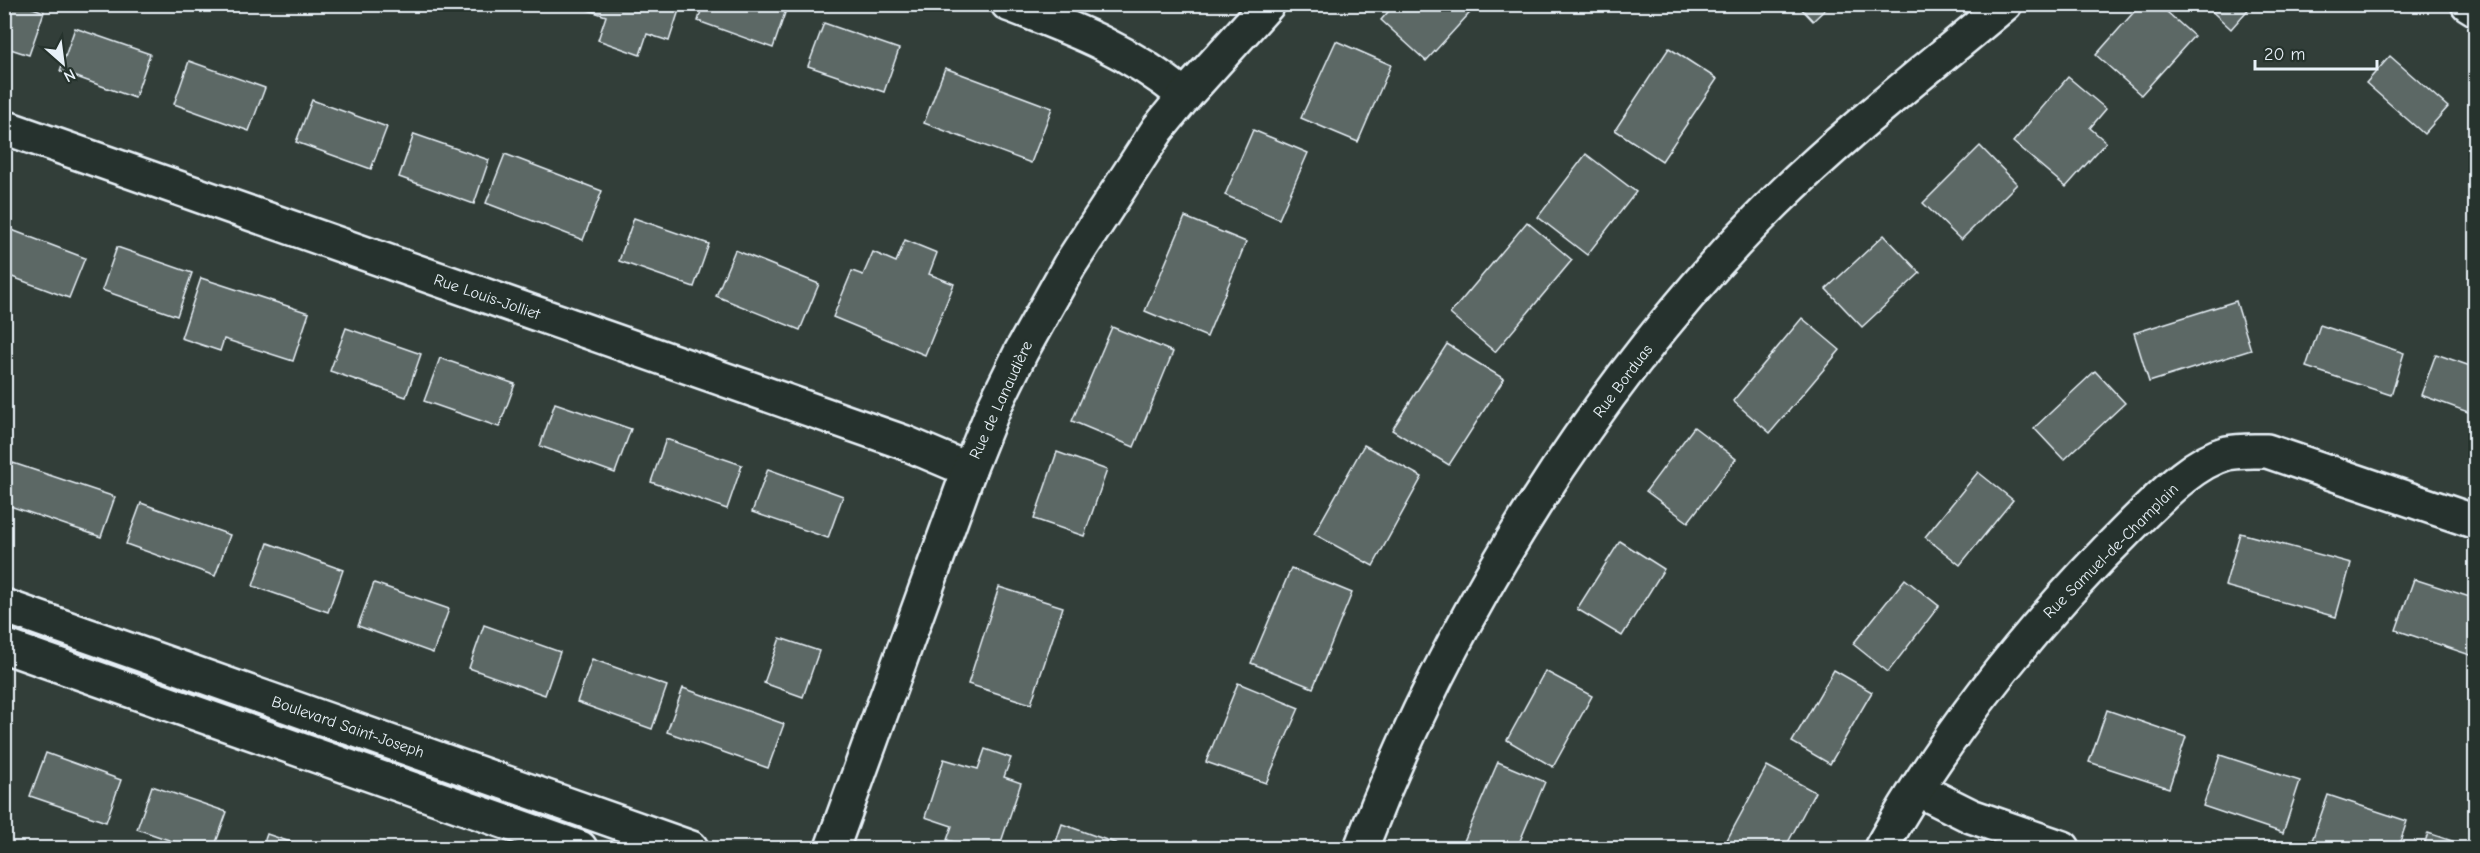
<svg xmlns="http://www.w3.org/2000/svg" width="2480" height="853" viewBox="0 0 2480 853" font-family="'Comic Neue',sans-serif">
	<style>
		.building { fill: #5c6865; stroke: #e8f1f8; stroke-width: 1.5 }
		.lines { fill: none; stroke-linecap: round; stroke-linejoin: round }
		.minor-casing { stroke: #e8f1f8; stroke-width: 38 }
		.minor { stroke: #26332d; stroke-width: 33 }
		.labels { text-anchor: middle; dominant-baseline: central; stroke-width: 4.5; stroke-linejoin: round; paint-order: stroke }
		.street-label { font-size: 16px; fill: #e8f1f8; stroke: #26332d }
	</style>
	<rect width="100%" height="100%" fill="#323e39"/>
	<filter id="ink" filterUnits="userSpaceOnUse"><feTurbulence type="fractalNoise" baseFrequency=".0167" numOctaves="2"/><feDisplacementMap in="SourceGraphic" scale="12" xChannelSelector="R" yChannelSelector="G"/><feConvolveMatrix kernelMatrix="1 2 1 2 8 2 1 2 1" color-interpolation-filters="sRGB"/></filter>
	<g filter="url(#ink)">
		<g class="building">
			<path d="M4 4H22L44 12 29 55 4 47Z"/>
			<path d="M590 4H681L669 41 647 34 640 55 598 40 606 16 588 10Z"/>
			<path d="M703 4H788L773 48 698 21Z"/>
			<path d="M1395 4H1478L1426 61 1381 20Z"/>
			<path d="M1797 4H1831L1813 21Z"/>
			<path d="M2141 4H2158L2194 36 2141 95 2096 55Z"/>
			<path d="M2204 4H2253L2231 29Z"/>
			<path d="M824 23 899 49 884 92 808 66Z"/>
			<path d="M75 28 150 54 135 98 60 71Z"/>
			<path d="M1336 41 1391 65 1358 142 1301 118Z"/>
			<path d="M1669 48 1717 79 1662 161 1615 130Z"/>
			<path d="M2390 56 2448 107 2424 134 2366 83Z"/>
			<path d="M189 61 265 88 249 131 174 104Z"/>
			<path d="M945 68 1052 108 1031 163 924 123Z"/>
			<path d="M2068 77 2106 109 2090 128 2106 142 2066 187 2013 142Z"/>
			<path d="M312 100 387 127 371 169 296 142Z"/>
			<path d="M1253 130 1308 153 1279 219 1225 195Z"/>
			<path d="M414 134 489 160 474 204 399 177Z"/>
			<path d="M1980 146 2017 184 1961 240 1923 203Z"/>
			<path d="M505 154 602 191 583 240 486 203Z"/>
			<path d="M1586 154 1636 192 1587 255 1538 217Z"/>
			<path d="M1185 217 1246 242 1207 337 1145 311Z"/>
			<path d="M634 218 709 244 694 287 619 261Z"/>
			<path d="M1527 222 1572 260 1495 352 1450 314Z"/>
			<path d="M4 227 85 258 69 298 4 274Z"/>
			<path d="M1884 235 1920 273 1862 327 1826 289Z"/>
			<path d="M905 240 937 253 929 274 954 284 925 355 833 317 852 271 863 275 873 252 896 262Z"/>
			<path d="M117 247 192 273 177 316 102 290Z"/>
			<path d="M735 250 819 284 800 330 716 296Z"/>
			<path d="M201 278 309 313 293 361 224 339 220 351 181 338Z"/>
			<path d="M2236 301 2251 350 2149 382 2134 333Z"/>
			<path d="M1802 318 1840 350 1770 433 1733 401Z"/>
			<path d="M2320 325 2404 353 2391 395 2306 367Z"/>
			<path d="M1112 327 1173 352 1134 447 1072 421Z"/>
			<path d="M346 328 421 354 406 397 330 371Z"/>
			<path d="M1447 344 1504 379 1449 465 1392 430Z"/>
			<path d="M2436 354 2476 368V415L2421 395Z"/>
			<path d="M440 358 515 384 499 427 424 401Z"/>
			<path d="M2095 371 2125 403 2064 460 2034 428Z"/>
			<path d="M555 403 631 429 615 473 540 446Z"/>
			<path d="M1694 427 1736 459 1688 522 1646 491Z"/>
			<path d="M666 439 742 465 727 509 651 482Z"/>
			<path d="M1364 445 1422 477 1373 566 1314 534Z"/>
			<path d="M1057 452 1107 470 1084 536 1034 519Z"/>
			<path d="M10 462 115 497 101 537 4 504V478Z"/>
			<path d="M768 469 843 496 828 538 752 512Z"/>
			<path d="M1978 472 2013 500 1960 565 1925 537Z"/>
			<path d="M141 503 230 535 215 576 126 544Z"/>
			<path d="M2240 533 2351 563 2336 617 2225 586Z"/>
			<path d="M1620 541 1664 569 1622 636 1577 609Z"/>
			<path d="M268 543 343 570 328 612 253 586Z"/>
			<path d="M1291 568 1352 593 1313 688 1251 663Z"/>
			<path d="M1905 579 1939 606 1888 672 1853 644Z"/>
			<path d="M2414 579 2476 599V657L2396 630Z"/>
			<path d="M374 583 449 609 433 653 358 626Z"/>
			<path d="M999 587 1063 607 1031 704 968 684Z"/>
			<path d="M484 625 560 652 545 695 469 668Z"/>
			<path d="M780 638 819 651 803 697 764 683Z"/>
			<path d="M592 659 667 686 652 729 577 702Z"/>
			<path d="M1834 670 1872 692 1830 764 1792 742Z"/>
			<path d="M1545 671 1592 696 1553 767 1507 740Z"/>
			<path d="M1238 683 1299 708 1266 783 1206 762Z"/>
			<path d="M683 688 784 724 768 768 667 732Z"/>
			<path d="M2107 710 2186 737 2169 788 2089 762Z"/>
			<path d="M985 749 1011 758 1004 777 1021 783 999 848H975L947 840 952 826 925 817 944 759 978 769Z"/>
			<path d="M46 753 121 780 106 822 30 796Z"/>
			<path d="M2220 755 2300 781 2283 833 2203 806Z"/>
			<path d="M1498 762 1545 782 1517 848H1461Z"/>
			<path d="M1767 766 1815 792 1785 848H1743L1727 840Z"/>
			<path d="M152 786 227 812 214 848H192L137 829Z"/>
			<path d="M2328 795 2407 821 2398 848H2317L2310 846Z"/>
			<path d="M1062 824 1129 848H1054Z"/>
			<path d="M2428 833 2473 848H2423Z"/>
			<path d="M267 834 299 845 309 848H262Z"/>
		</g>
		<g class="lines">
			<defs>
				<g id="minor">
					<path d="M1008 4C1076 30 1127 49 1185 96"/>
					<path d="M2468 4 2476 9"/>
					<path d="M4 127 903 442 969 470"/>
					<path d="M4 606 691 848"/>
					<path d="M4 646 580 848"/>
					<path d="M1917 789 1971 816 2063 848"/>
					<path d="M832 848 969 470 995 405 1021 352 1069 266 1158 129 1185 96 1268 4"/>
					<path d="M1361 848C1449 617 1599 377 1775 202 1847 131 1928 69 2005 4"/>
					<path d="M1881 848C1949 727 2035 621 2133 524 2159 499 2191 463 2227 453 2240 450 2254 451 2267 451L2476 522"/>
				</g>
			</defs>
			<use href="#minor" class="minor-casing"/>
			<use href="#minor" class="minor"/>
		</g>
	</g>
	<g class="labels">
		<g class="street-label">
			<text transform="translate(487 297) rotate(19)">Rue Louis-Jolliet</text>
			<text transform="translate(1623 381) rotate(-53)">Rue Borduas</text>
			<text transform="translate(1001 400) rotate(-65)">Rue de Lanaudière</text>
			<text transform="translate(2111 551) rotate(-45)">Rue Samuel-de-Champlain</text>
			<text transform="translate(348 727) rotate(19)">Boulevard Saint-Joseph</text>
		</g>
	</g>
	<rect width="2480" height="853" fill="none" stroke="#26332d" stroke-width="24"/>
	<rect x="12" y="12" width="2456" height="829" fill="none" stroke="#e8f1f8" stroke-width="2" filter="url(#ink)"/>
	<g transform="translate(63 63) rotate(152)" stroke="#26332d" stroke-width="4.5" paint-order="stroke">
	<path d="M0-4.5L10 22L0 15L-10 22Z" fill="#e8f1f8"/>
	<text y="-9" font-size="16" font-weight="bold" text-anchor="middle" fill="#e8f1f8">N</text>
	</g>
	<path d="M2255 60v9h122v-9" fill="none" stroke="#e8f1f8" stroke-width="3"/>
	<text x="2264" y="60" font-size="18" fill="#e8f1f8" stroke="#26332d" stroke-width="4.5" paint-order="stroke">20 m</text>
</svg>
